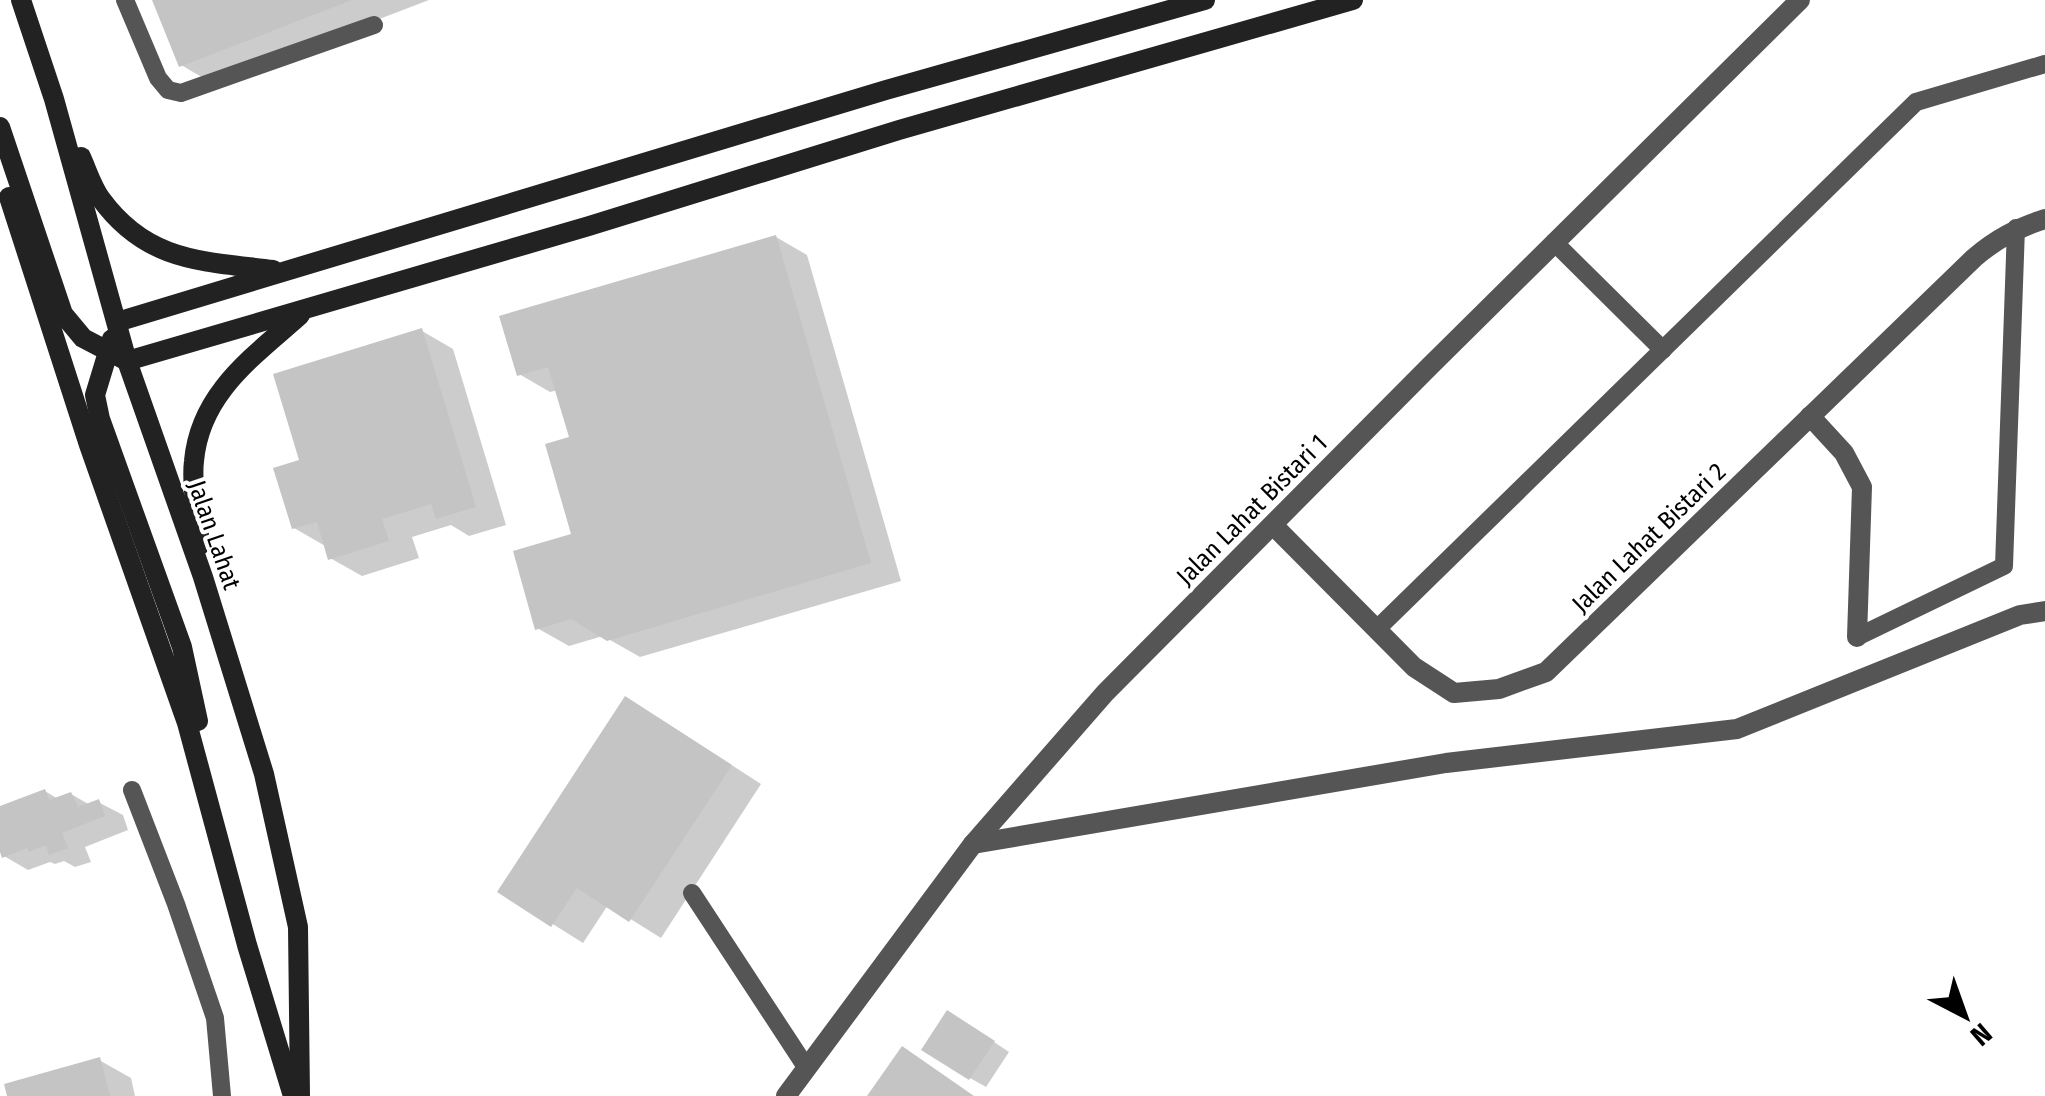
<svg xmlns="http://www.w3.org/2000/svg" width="2045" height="1096" viewBox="0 0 2045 1096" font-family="'Fira Sans Condensed',sans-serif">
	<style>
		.shadow { fill: #0003 }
		.building { fill: #c4c4c4 }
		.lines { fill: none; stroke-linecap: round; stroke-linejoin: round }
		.service { stroke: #555; stroke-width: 18 }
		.minor { stroke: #555; stroke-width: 20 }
		.secondary { stroke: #222; stroke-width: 20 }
		.labels { text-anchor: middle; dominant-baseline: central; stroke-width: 8; stroke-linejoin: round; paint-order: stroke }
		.street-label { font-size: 25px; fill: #000; stroke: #fff }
	</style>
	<rect width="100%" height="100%" fill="#fff"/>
	<g class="shadow">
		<path d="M155 0H429L212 83 181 65Z"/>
		<path d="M776 237 807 255 901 581 640 657 603 636 569 646 537 628 574 535 572 439 558 390 550 392 519 374Z"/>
		<path d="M422 331 453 349 506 525 469 536 451 525 412 537 419 558 362 576 330 558 327 547 294 528 302 462Z"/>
		<path d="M657 717 761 784 661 938 608 905 583 943 500 891Z"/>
		<path d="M45 791 58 799 71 794 90 805 98 802 123 815 128 830 85 847 91 862 75 867 64 861 55 864 50 862 28 870 4 856 0 845V809Z"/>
		<path d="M964 1022 1009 1052 986 1087 970 1078Z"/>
		<path d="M99 1060 131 1078 135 1096H10Z"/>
	</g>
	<g class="building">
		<path d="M152 0H352L179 67Z"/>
		<path d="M776 235 871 563 607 641 571 619 535 630 513 551 571 534 545 444 569 437 548 367 517 376 499 316Z"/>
		<path d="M422 328 476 507 436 519 431 504 382 519 389 541 328 560 317 522 292 529 273 468 299 460 273 374Z"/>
		<path d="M625 696 732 765 629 922 577 888 551 927 497 892Z"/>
		<path d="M45 789 49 800 71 792 78 807 99 799 105 816 62 833 68 848 49 855 46 845 29 852 27 848 2 858 0 852V806Z"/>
		<path d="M947 1010 995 1041 969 1080 921 1050Z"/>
		<path d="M902 1046 974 1096H867Z"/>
		<path d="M100 1057 110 1096H7L4 1084Z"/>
	</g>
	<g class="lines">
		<g class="service">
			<path d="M125 0 158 78 168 90 181 93 374 25"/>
			<path d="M1554 242 1663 350"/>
			<path d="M1378 628 1916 102 2045 64"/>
			<path d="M1857 637 2004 566 2016 228"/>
			<path d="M132 790 176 904 215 1018 222 1096"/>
			<path d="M692 893 806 1067"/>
		</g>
		<g class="minor">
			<path d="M1810 416 1844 453 1862 487 1857 637"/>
			<path d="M1273 525 1414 667 1454 693 1499 689 1546 672 1974 258C1996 239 2017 228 2045 219"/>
			<path d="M973 844 1446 763 1737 729 2020 615 2045 611"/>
			<path d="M786 1096 973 844 1105 693 1429 367 1800 0"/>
		</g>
		<g class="secondary">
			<path d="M21 0 54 99 127 361 203 577 264 774 298 927 300 1096"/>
			<path d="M0 127 63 314 83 338 127 361 589 226 899 130 1353 0"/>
			<path d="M81 157C87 170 92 187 101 199 147 262 202 261 273 270"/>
			<path d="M9 197 89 445 187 723 247 945 293 1096"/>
			<path d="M117 322 886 90 1205 0"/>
			<path d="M112 339 95 395 100 419 182 647 198 721"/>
			<path d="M200 545C198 520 191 485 194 461 200 393 253 357 300 315"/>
		</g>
	</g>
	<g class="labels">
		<g class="street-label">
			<text transform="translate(1252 510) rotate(-45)">Jalan Lahat Bistari 1</text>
			<text transform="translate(214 535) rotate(71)">Jalan Lahat</text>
			<text transform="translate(1649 538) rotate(-44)">Jalan Lahat Bistari 2</text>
		</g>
	</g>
	<g transform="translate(1965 1016) rotate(139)" stroke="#ffffff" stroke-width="8" paint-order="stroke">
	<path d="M0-8L18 38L0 25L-18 38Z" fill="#000000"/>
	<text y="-15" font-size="28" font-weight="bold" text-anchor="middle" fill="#000000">N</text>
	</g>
</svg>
